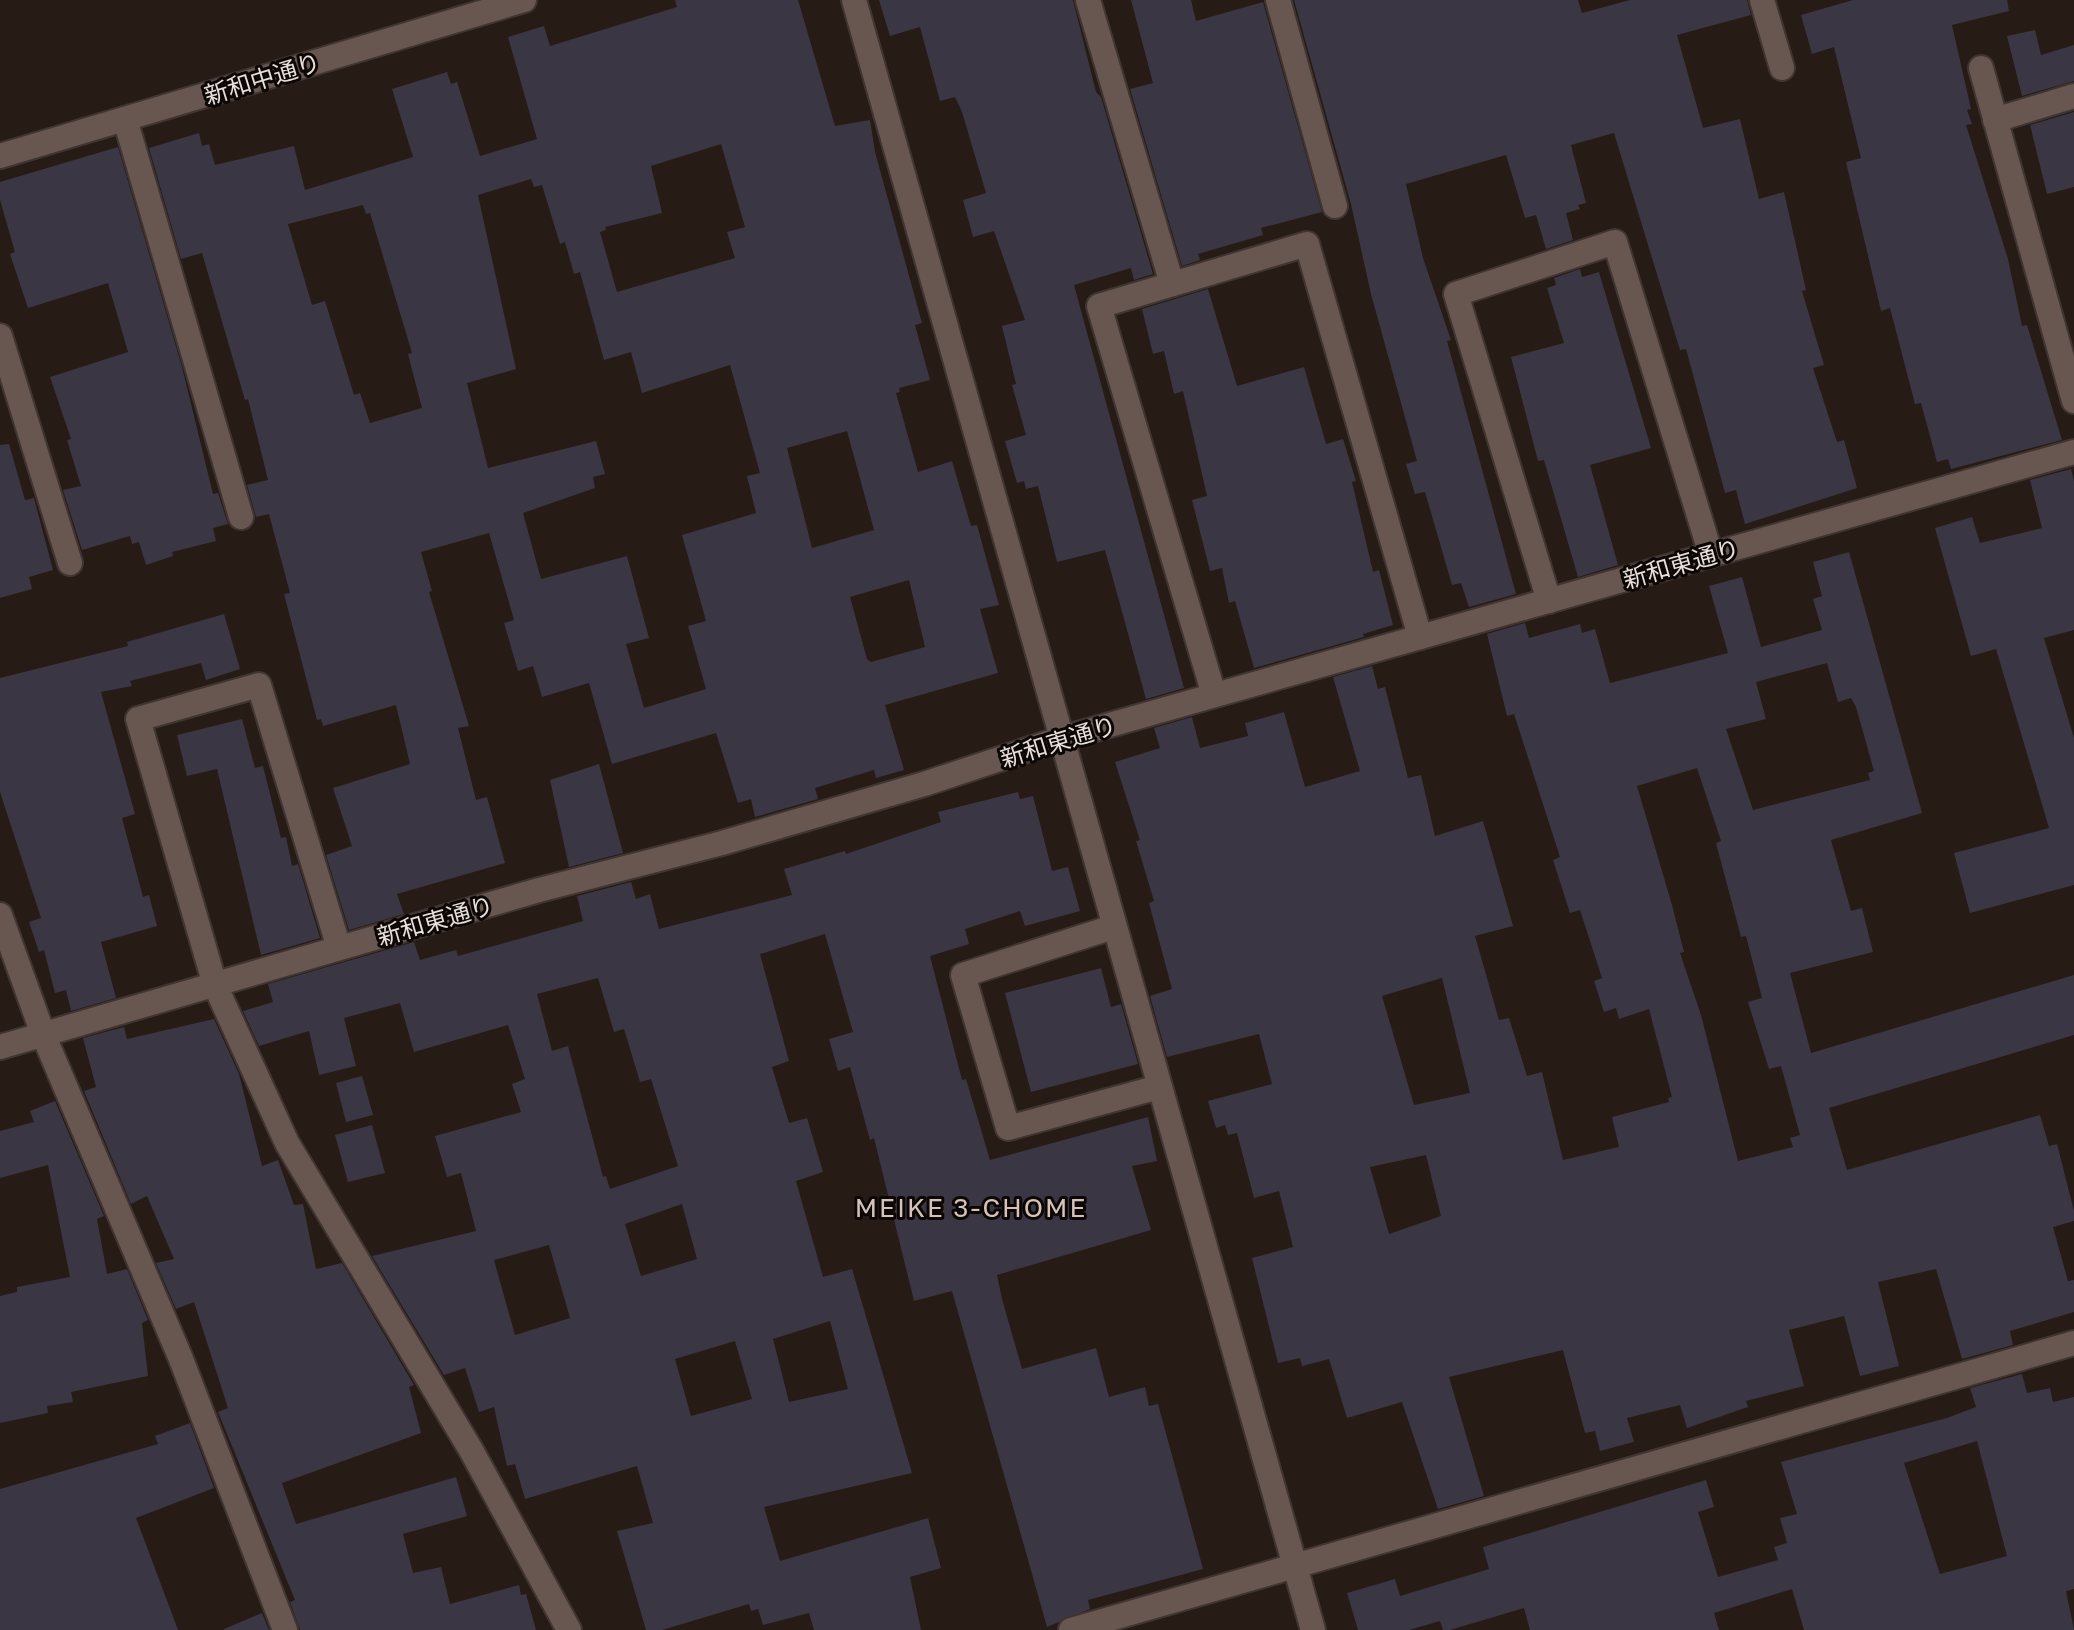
<svg xmlns="http://www.w3.org/2000/svg" width="2074" height="1630" viewBox="0 0 2074 1630" font-family="'Golos Text','Noto Sans JP',sans-serif">
	<style>
		.building { fill: #3a3643; fill-rule: evenodd }
		.lines { fill: none; stroke-linecap: round; stroke-linejoin: round }
		.minor-casing { stroke: #403533; stroke-width: 28 }
		.minor { stroke: #675750; stroke-width: 24 }
		.labels { text-anchor: middle; dominant-baseline: central; stroke-width: 6; stroke-linejoin: round; paint-order: stroke }
		.street-label { font-size: 24px; fill: #e8dfdb; stroke: #0c0705 }
		.neighbourhood-label { font-size: 26px; letter-spacing: 2px; fill: #d5c3bb; stroke: #0c0705 }
	</style>
	<rect width="100%" height="100%" fill="#271b15"/>
	<g class="building">
		<path d="M675 0H798L835 126 870 120 875 152 922 323 915 325 930 380 899 388 900 392 896 393 918 472 952 461 971 526 977 525 999 605 980 609 998 673 885 705 904 770 876 778 874 770 815 788 818 799 755 817 751 799 738 803 716 733 612 764 589 683 542 697 533 666 518 671 504 623 514 620 489 533 421 552 432 591 429 592 469 726 458 728 476 800 487 797 505 863 397 894 404 914 349 930 326 855 352 846 333 788 410 764 396 705 323 726 321 719 317 720 284 594 290 593 269 514 256 517 247 485 268 480 248 399 245 400 202 253 181 259 149 148 199 133 202 146 209 144 215 165 294 146 305 190 413 157 392 89 447 72 451 84 457 82 480 156 537 139 508 37 544 26 550 46 677 7ZM721 144 745 227 727 232 735 258 617 292 600 232 606 230 605 227 662 213 651 166ZM531 179 534 187 542 185 560 244 565 242 574 274 580 272 604 360 631 352 642 393 730 365 760 473 747 476 756 513 682 535 706 621 688 626 706 689 644 708 626 644 649 638 627 556 541 579 523 513 595 488 593 477 605 474 596 441 488 468 467 383 516 369 478 195ZM363 205 366 214 370 213 412 353 408 354 422 408 370 423 360 393 354 395 325 301 312 305 288 224ZM847 431 874 530 812 548 787 448ZM909 580 925 647 871 662 867 659 850 597Z"/>
		<path d="M879 0H1073L1096 92 1101 97 1153 274 1134 280 1131 268 1074 285 1184 688 1146 699 1105 550 1057 562 1038 486 1026 489 1024 481 1017 483 1005 441 1026 435 1012 385 1016 384 1002 326 1025 320 994 231 973 237 963 200 986 193 962 112 955 97 940 101 920 27 890 36Z"/>
		<path d="M1131 0H1191L1196 21 1263 2 1322 212 1261 228 1263 235 1198 254 1200 260 1182 266 1130 89 1153 83Z"/>
		<path d="M1294 0H1578L1582 13 1630 0H1747L1751 15 1677 35 1703 128 1740 119 1759 199 1784 192 1806 290 1802 291 1824 365 1813 368 1837 442 1844 440 1857 488 1745 524 1736 490 1725 493 1686 349 1680 350 1614 133 1571 145 1586 203 1578 205 1580 209 1566 213 1573 240 1546 249 1536 215 1525 218 1506 155 1406 184 1423 258 1451 340 1447 341 1516 594 1469 607 1461 583 1452 585 1425 492 1415 494 1406 464 1417 461 1371 294 1351 204Z"/>
		<path d="M1853 0H2007L2009 11 1952 25 1971 109 1967 110 1972 124 1966 125 2008 259 2022 326 2027 325 2062 440 1951 469 1948 459 1937 462 1921 403 1915 404 1890 308 1881 311 1846 162 1861 158 1834 47 1812 54 1801 15Z"/>
		<path d="M2035 30 2041 55 2074 45V81L2022 96 2007 36Z"/>
		<path d="M2074 112V187L2047 194 2030 125Z"/>
		<path d="M118 147 182 367 213 494 218 493 228 524 213 528 216 541 172 552 173 556 146 565 139 542 132 544 130 536 82 550 63 490 81 486 67 440 71 439 50 377 128 352 108 283 28 308 10 254 15 252 0 200V182Z"/>
		<path d="M1580 269 1582 277 1599 272 1651 448 1590 465 1618 565 1578 577 1544 460 1538 461 1511 357 1564 343 1547 288 1556 285 1554 278Z"/>
		<path d="M1208 289 1237 386 1304 367 1326 444 1343 439 1356 481 1352 482 1373 572 1379 570 1393 625 1363 634 1364 637 1254 668 1235 601 1229 603 1222 568 1210 571 1192 500 1207 496 1183 391 1174 394 1164 351 1153 354 1142 309Z"/>
		<path d="M9 444 25 500 34 498 53 570 29 577 32 589 0 598V445Z"/>
		<path d="M2071 469 2074 481V630L2044 638 2074 738V885L1970 913 1954 853 2049 828 1996 649 1971 656 1935 528 1972 517 1980 543 2042 528 2030 480Z"/>
		<path d="M1849 552 1922 813 1831 840 1851 911 1862 908 1873 952 1790 973 1811 1053 2074 975V1035L1829 1108 1847 1170 2040 1115 2049 1146 2057 1144 2074 1211V1221L2053 1227 2068 1281 2074 1280V1312L2010 1331 2013 1345 1962 1359 1936 1269 1878 1282 1899 1366 1860 1376 1844 1316 1789 1330 1804 1386 1746 1401 1748 1407 1687 1428 1680 1405 1627 1418 1634 1442 1600 1451 1595 1431 1585 1433 1563 1350 1449 1377 1484 1496 1438 1509 1402 1402 1347 1418 1329 1359 1302 1366 1300 1358 1278 1363 1252 1258 1293 1247 1279 1191 1254 1198 1237 1133 1228 1135 1225 1125 1216 1128 1208 1101 1272 1084 1259 1034 1167 1057 1150 996 1172 989 1149 903 1154 901 1136 841 1140 840 1115 762 1160 748 1154 728 1192 717 1200 748 1248 736 1245 723 1284 712 1305 787 1360 771 1333 677 1372 666 1378 689 1385 687 1408 778 1421 775 1435 836 1483 821 1513 926 1475 936 1499 1020 1509 1018 1527 1076 1542 1072 1563 1160 1619 1147 1612 1117 1669 1102 1668 1098 1672 1097 1649 1009 1619 1019 1616 1008 1604 1012 1594 981 1602 978 1580 910 1570 913 1553 860 1560 857 1514 714 1507 716 1487 634 1525 623 1529 638 1580 624 1582 633 1595 629 1610 683 1728 653 1709 586 1742 577 1761 647 1822 630 1813 599 1822 596 1813 562ZM1827 663 1838 702 1851 698 1856 707 1874 771 1868 773 1870 780 1753 810 1726 729 1766 719 1756 682ZM1697 768 1721 841 1716 843 1741 937 1746 936 1762 998 1748 1002 1769 1069 1781 1066 1800 1135 1790 1138 1793 1147 1738 1161 1701 1015 1680 953 1684 952 1672 905 1637 786ZM1442 978 1470 1093 1414 1105 1382 996ZM1426 1155 1441 1216 1389 1234 1370 1167Z"/>
		<path d="M224 614 240 669 206 680 201 663 130 681 132 686 101 692 135 814 122 818 143 897 149 895 157 926 101 942 116 998 71 1011 66 990 55 993 44 950 39 952 29 922 41 918 0 792V678L128 646 127 642Z"/>
		<path d="M242 719 255 768 263 766 281 838 286 837 292 866 298 864 320 938 261 955 217 769 187 776 177 735Z"/>
		<path d="M599 764 623 853 569 867 550 780Z"/>
		<path d="M1018 792 1020 799 1033 796 1052 871 1068 867 1080 911 1025 926 1020 911 965 929 969 944 930 956 962 1080 966 1079 990 1160 1148 1117 1157 1161 1132 1166 1151 1230 997 1275 1002 1299 1022 1369 1096 1348 1109 1397 1145 1387 1149 1406 1158 1404 1203 1569 1088 1600 1090 1609 1047 1627 952 1291 914 1301 874 1138 870 1140 850 1067 838 1071 829 1039 853 1032 825 934 760 954 789 1061 772 1067 789 1123 807 1118 823 1172 796 1181 823 1277 852 1269 912 1473 764 1507 780 1561 928 1518 941 1568 910 1577 921 1630H814L809 1613 763 1625 758 1609 751 1611 749 1604 662 1630H646L617 1531 653 1523 637 1466 525 1499 515 1464 507 1466 494 1407 479 1412 465 1368 444 1375 372 1256 476 1231 461 1173 447 1177 435 1136 521 1112 512 1084 525 1079 508 1025 414 1052 400 1003 344 1018 356 1066 319 1075 309 1031 259 1046 243 1011 273 1002 268 984 414 942 420 960 456 950 458 956 583 921 577 896 631 882 636 899 650 894 659 929 792 895 784 869 845 851 846 854 941 822 938 812ZM598 978 614 1032 624 1029 640 1082 651 1079 678 1166 610 1189 606 1176 603 1177 568 1046 552 1051 537 994ZM682 1204 697 1259 641 1276 625 1224ZM549 1245 570 1318 515 1335 494 1260ZM830 1321 848 1389 789 1402 773 1339ZM735 1341 752 1399 691 1416 675 1359Z"/>
		<path d="M1101 968 1111 1007 1121 1004 1138 1064 1031 1092 1005 993Z"/>
		<path d="M214 1019 239 1074 262 1166 278 1160 294 1205 303 1204 316 1269 342 1263 414 1385 409 1387 421 1433 282 1483 296 1524 456 1477 467 1516 403 1534 413 1573 441 1567 450 1604 519 1585 521 1595 526 1594 536 1630H300L290 1602 295 1600 218 1412 228 1408 194 1302 176 1309 156 1263 174 1259 147 1196 131 1204 84 1091 96 1087 83 1038 124 1027 127 1039Z"/>
		<path d="M362 1076 373 1115 346 1122 336 1083Z"/>
		<path d="M55 1101 104 1216 97 1219 107 1274 127 1269 148 1320 142 1323 148 1376 71 1392 73 1402 47 1406 48 1413 0 1423V1296L17 1292V1287L70 1277 48 1165 0 1178V1131L34 1122 30 1111Z"/>
		<path d="M372 1125 385 1173 348 1182 335 1135Z"/>
		<path d="M2022 1374 2027 1393 2050 1388 2053 1402 2074 1397V1589L2066 1591 2074 1630H1804L1792 1589 1714 1613 1719 1630H1530L1524 1608 1450 1630H1443L1440 1621 1409 1630H1358L1347 1593 1395 1579 1400 1596 1489 1569 1483 1547 1706 1480 1714 1507 1698 1512 1718 1577 1778 1560 1774 1547 1787 1543 1780 1518 1797 1514 1781 1462 1947 1418 1976 1407 1970 1388ZM1977 1441 2007 1556 1940 1574 1904 1463Z"/>
		<path d="M190 1423 214 1488 136 1518 178 1630H0V1489L158 1444 155 1436Z"/>
		<path d="M262 1613 269 1630H224V1629Z"/>
	</g>
	<g class="lines">
		<defs>
			<g id="minor">
				<path d="M854 0 1313 1630"/>
				<path d="M1088 0 1172 284"/>
				<path d="M1278 0 1335 206"/>
				<path d="M1762 0 1782 68"/>
				<path d="M1981 68 2074 401"/>
				<path d="M125 119 241 517"/>
				<path d="M1995 120 2074 96"/>
				<path d="M0 156 524 0"/>
				<path d="M0 336 70 563"/>
				<path d="M1549 601 1456 294 1615 242 1711 555"/>
				<path d="M1214 695 1099 306 1307 244 1420 637"/>
				<path d="M0 915 43 1034 181 1359 285 1630"/>
				<path d="M1113 927 963 975 1008 1128 1159 1087"/>
				<path d="M339 948 259 685 138 719 215 985 287 1143 471 1450 569 1630"/>
				<path d="M0 1047 539 890 722 843 924 784 1060 739 2074 452"/>
				<path d="M1071 1630 2074 1343"/>
			</g>
		</defs>
		<use href="#minor" class="minor-casing"/>
		<use href="#minor" class="minor"/>
	</g>
	<g class="labels">
		<g class="street-label">
			<text transform="translate(262 78) rotate(-17)">新和中通り</text>
			<text transform="translate(1681 563) rotate(-16)">新和東通り</text>
			<text transform="translate(1058 741) rotate(-17)">新和東通り</text>
			<text transform="translate(435 920) rotate(-16)">新和東通り</text>
		</g>
		<g class="neighbourhood-label">
			<text x="971" y="1207">MEIKE 3-CHOME</text>
		</g>
	</g>
</svg>
